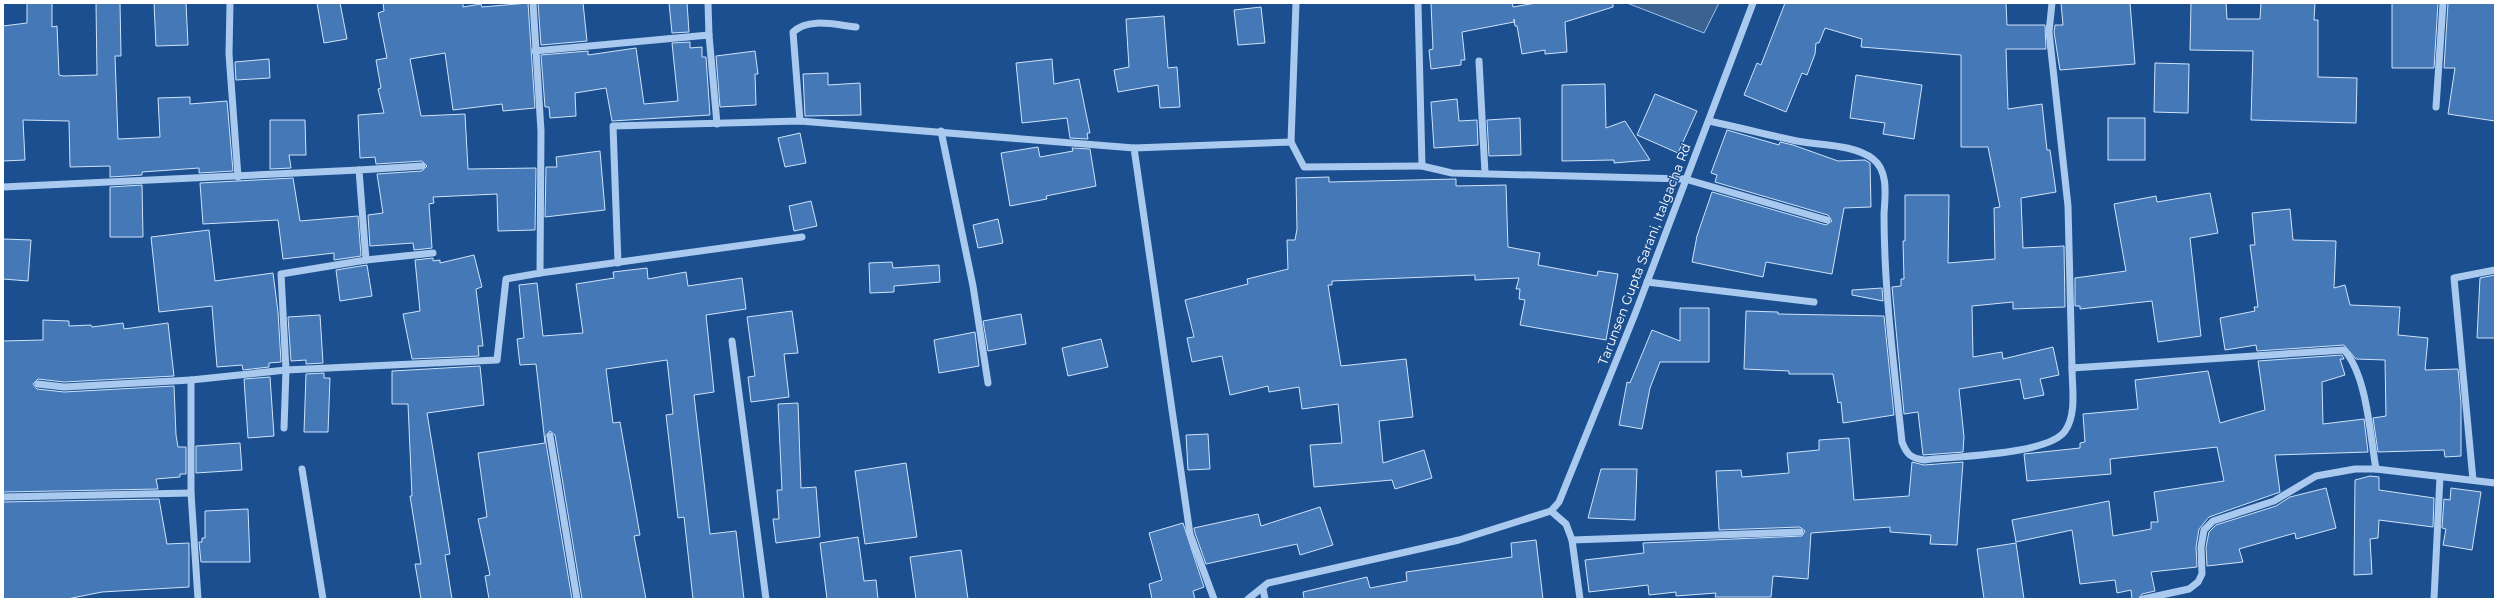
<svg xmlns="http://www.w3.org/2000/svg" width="2498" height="602" viewBox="0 0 2498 602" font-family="Montserrat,sans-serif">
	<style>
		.water { fill: #3c6290; stroke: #9cc4f0 }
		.building { fill: #4478b7; stroke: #cfe3fa }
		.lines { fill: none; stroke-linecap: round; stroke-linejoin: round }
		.minor { stroke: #a9c9ee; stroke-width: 7 }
		.labels { text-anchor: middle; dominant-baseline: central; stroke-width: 3; stroke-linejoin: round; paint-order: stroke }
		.street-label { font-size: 13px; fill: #fff; stroke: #1b4f8f }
	</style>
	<rect width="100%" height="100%" fill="#1b4f8f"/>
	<path class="water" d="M1627 3H1719L1704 33Z"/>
	<g class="building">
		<path d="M27 3H52V27L57 26 59 75 63 76 97 75 96 3H120L121 56H115L118 139 160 137 158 98 190 97V104L227 101 233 171 199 173V168L142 172V175L110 177V166L70 167 69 121 23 120 25 160 3 161V26L27 23Z"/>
		<path d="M154 3H186L188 45 156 46Z"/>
		<path d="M317 3H340L347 39 324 43Z"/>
		<path d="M383 3H463V7L481 4 482 7 528 3 535 108 503 111 502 104 453 110 445 53 410 59 421 116 465 114 468 169 536 168 535 230 498 231 497 194 433 197 434 203 429 204 432 248 414 250 413 243 370 246 368 215 383 213 377 174 422 171 427 166 422 161 376 164 375 157 360 158 358 115 384 113 378 89 381 88 376 60 387 58 378 13 384 11Z"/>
		<path d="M538 3H583L587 41 541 45Z"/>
		<path d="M669 3H687L689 32 672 33Z"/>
		<path d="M1431 3H1512L1513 7 1536 3H1613V7L1565 22 1567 52 1545 54V50L1522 54 1517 26H1515L1514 19V22L1462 32 1465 60H1461V65L1431 69 1429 50 1433 49Z"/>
		<path d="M1785 3H2006L2007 25H2045L2046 49H2006L2008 109 2042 104 2047 150H2050L2056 192 2021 198 2023 248 2064 246 2065 307 2013 309V302L1972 306 1973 357 2002 352 2003 359 2053 347 2059 375 2040 379 2044 395 2024 399 2020 379 1959 389 1964 437 1963 452 1923 455 1918 412 1904 414 1892 287 1901 286V279H1904L1903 241H1905V195H1949L1948 263 1995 259 1994 208 2000 207 1988 147H1961V55L1861 47 1862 39 1825 28 1819 43H1816L1815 54 1807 75 1802 73 1786 112 1744 95 1757 63 1761 65Z"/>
		<path d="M2061 3H2130L2135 64 2060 70 2054 32 2055 25H2063Z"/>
		<path d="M2191 3H2226L2227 19H2260L2261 3H2315L2314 20H2318V77L2357 78 2356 123 2251 120 2253 51 2190 50Z"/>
		<path d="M2392 3H2438L2434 68H2392Z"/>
		<path d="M2448 3H2495V121L2448 114 2455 68H2444Z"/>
		<path d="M1261 7 1265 43 1238 45 1234 10Z"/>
		<path d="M1164 16 1168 68 1177 67 1180 107 1160 108 1158 85 1118 92 1114 70 1129 67 1126 19Z"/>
		<path d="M690 42V48L702 47V57H706L710 115 612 121 606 88 575 93 576 116 550 118 549 107H545L541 55 588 51V55L636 48 644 104 678 101 672 43Z"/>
		<path d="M755 51 758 74H755L756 105 720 107 716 56Z"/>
		<path d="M269 59 270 78 236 80 235 62Z"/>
		<path d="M1052 59 1054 84 1079 79 1090 133H1087L1088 139 1070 138 1067 118 1022 123 1016 63Z"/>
		<path d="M2155 63 2189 64 2188 113 2154 112Z"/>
		<path d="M828 73V85L860 83 861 115 805 116 803 74Z"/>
		<path d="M1856 75 1922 85 1914 139 1883 134 1885 123 1850 118Z"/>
		<path d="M1605 84 1606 128 1625 121 1650 160 1614 163V160L1562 161V85Z"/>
		<path d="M1655 94 1697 111 1678 153 1637 135Z"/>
		<path d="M1457 99 1459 121 1477 120 1478 145 1434 148 1431 102Z"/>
		<path d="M1520 118 1521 155 1489 156 1487 120Z"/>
		<rect x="2108" y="118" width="37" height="42"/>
		<path d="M270 120H305L306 155H289L291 168 270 169Z"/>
		<path d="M1727 130 1779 145 1780 142 1793 145 1838 161 1865 160 1870 163 1871 207 1844 208 1832 274 1766 262 1763 277 1692 262 1697 236 1712 192 1826 225 1832 221 1828 215 1715 182 1717 175 1711 173Z"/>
		<path d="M800 133 806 163 785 167 778 138Z"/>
		<path d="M1038 147 1040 157 1073 151 1072 148 1090 149 1096 186 1046 196 1047 199 1010 206 1001 153Z"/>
		<path d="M600 151 605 210 545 217 546 167H557L556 157Z"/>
		<path d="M1329 177V182L1456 179V186L1506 185 1508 247 1540 253 1538 265 1597 276 1598 271 1618 274 1606 340 1520 325 1525 300 1519 299 1520 289H1516L1519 278 1475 280V275L1332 281V285H1328L1341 366 1406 359 1413 417 1379 421 1383 463 1424 450 1432 478 1395 489 1392 480 1314 487 1310 445 1342 443 1338 404 1302 409 1299 387 1269 392 1268 386 1230 395 1222 356 1192 362 1187 338 1194 337 1185 300 1248 284 1247 279 1288 269 1287 240H1295L1297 229 1296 178Z"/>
		<path d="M293 178 300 221 358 216 361 256 334 260V253L283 259 278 220 203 224 200 183Z"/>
		<path d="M142 185 143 237H110V187Z"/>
		<path d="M2210 193 2218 233 2190 238 2201 336 2158 342 2152 301 2080 309V306H2075V278L2126 271 2114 204 2156 196 2157 202Z"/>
		<path d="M811 201 817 226 794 231 789 206Z"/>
		<path d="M2290 209 2293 240 2336 241 2334 288 2345 285 2350 305 2400 307 2398 335 2428 338 2425 370 2458 369 2461 403V456L2445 457 2444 450 2378 452 2373 418 2386 416 2385 360 2356 359 2344 345 2257 351 2256 345 2225 350 2220 318 2255 311 2254 307H2258L2250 245H2255L2252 213Z"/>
		<path d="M998 219 1003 243 978 248 973 225Z"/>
		<path d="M209 230 215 281 273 273 278 312 281 362 269 363V367L243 370 242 365 217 367 212 306 159 312 151 237Z"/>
		<path d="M3 239 31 240 28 281 3 279Z"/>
		<path d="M474 255 482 287 476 289 483 346H478L479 356 412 359 403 314 420 311 415 260 433 258V261L440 260V263Z"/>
		<path d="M892 262 893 268 939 265 940 282 894 286V292L870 293 869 263Z"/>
		<path d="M367 265 372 296 340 301 336 270Z"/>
		<path d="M647 268 648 279 686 272 688 286 742 278 746 309 706 315 714 392 694 395 710 534 736 531 744 599H693L684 517 678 518 666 415 673 414 667 360 606 369 613 423 620 422 640 535 634 536 646 599H582L555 435 550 431 545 437 572 599H489L485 576 490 575 478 519 487 517 478 453 545 443 536 364 520 365 517 339 524 338 519 285 537 283 543 336 583 333 576 284 614 278 613 272Z"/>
		<path d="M2495 275V338H2477L2480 278Z"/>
		<path d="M1882 288 1883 301 1852 295V290Z"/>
		<path d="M1680 308H1709V362H1660L1650 388 1642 429 1619 425 1627 382 1630 383 1652 330 1680 341Z"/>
		<path d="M792 311 798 353 784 354 789 397 751 402 748 377 755 376 747 317Z"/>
		<path d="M1746 311 1778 312V314L1884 316 1894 415 1843 423 1841 402 1838 403 1833 374H1789V371L1744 369Z"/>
		<path d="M1021 314 1026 344 988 351 983 321Z"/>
		<path d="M320 315 323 363 306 364V360L291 361 288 317Z"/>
		<path d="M43 320 69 321V326L91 325 92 327 123 323 124 329 168 323 174 376 64 382 38 379 33 384 37 389 64 392 174 386 176 435 178 447H186V474H180V477L156 479 158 489 3 492V341L43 340Z"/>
		<path d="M975 332 979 366 939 373 934 340Z"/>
		<path d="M1101 339 1108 367 1068 376 1062 348Z"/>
		<path d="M2342 355 2344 359H2340L2345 375 2322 382 2323 424 2364 419 2368 452 2275 455 2280 492 2209 517 2199 529 2196 547 2197 567 2151 572 2155 591 2142 594 2138 599H2132L2131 590 2117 593 2115 580 2080 584 2072 530 2016 542 2012 520 2109 501 2113 536 2151 529V522H2158L2154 492 2224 481 2217 447 2110 459 2111 474 2027 481 2024 454 2080 448V443L2085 442 2083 414 2138 409 2135 380 2208 371 2220 423 2265 410 2258 361Z"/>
		<path d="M480 366 484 405 427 413 450 554 445 555 452 599H421L415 564H421L410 496H412L408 404H392V371Z"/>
		<path d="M324 373V378H330L328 432H304L306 374Z"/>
		<path d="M270 377 274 436 248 438 244 379Z"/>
		<path d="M798 403 801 488 816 487 820 537 776 543 773 519H779L777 490H782L778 404Z"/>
		<path d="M1208 434 1210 469 1188 470 1186 435Z"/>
		<path d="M1849 438 1854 500 1909 496 1912 462 1924 465 1963 462 1957 545 1930 544 1931 535 1890 532V527L1811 533 1808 579 1773 576 1771 597H1715L1716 593 1676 596V592L1649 595 1648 585 1589 592 1585 560 1644 553 1643 543 1802 536 1805 531 1800 527 1719 530 1716 471 1741 470 1742 477 1789 473 1787 453 1819 450V440Z"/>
		<path d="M240 443 242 470 196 473V446Z"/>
		<path d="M906 463 917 537 865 544 855 471Z"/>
		<path d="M1601 469H1637L1635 520 1588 518Z"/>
		<path d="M2370 476 2379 477V490L2434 498 2433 527 2379 520 2378 538 2370 539 2372 574 2354 575 2355 480Z"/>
		<path d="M2326 488 2336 528 2296 539 2295 533 2239 549 2243 562 2207 566 2206 547 2209 532 2216 525 2276 506 2290 497Z"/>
		<path d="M2451 488 2481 492 2472 550 2443 545 2446 529 2442 528 2444 499 2450 500Z"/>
		<path d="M159 499 167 544 189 543V587L102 592 67 599H3V502Z"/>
		<path d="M1320 507 1333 545 1300 555 1297 544 1206 564 1195 533 1194 528 1258 514 1261 526Z"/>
		<path d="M248 509 250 562H201L199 542H202V538H205V511Z"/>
		<path d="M1183 523 1204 587 1193 591 1195 599H1152L1149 584 1162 580 1149 533Z"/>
		<path d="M858 537 864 581 876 580 878 599H827L820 543Z"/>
		<path d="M1536 540 1543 599H1304L1303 592 1367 577 1370 588 1407 581 1406 572 1512 557 1511 543Z"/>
		<path d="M2016 543 2024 599H1984L1977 549Z"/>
		<path d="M961 550 968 599H916L910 557Z"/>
	</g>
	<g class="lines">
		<g class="minor">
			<path d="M230 3 229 54 238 177"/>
			<path d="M708 3 709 35"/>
			<path d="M1418 3 1422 166 1452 173 1685 179 1827 220"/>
			<path d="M2052 3 2049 32 2068 206 2072 368 2344 350C2367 375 2370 435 2376 469"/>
			<path d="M535 51 709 35 717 124"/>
			<path d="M1479 61 1485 173"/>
			<path d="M2436 107 2443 3"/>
			<path d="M800 121 793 32C809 17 836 25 856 27"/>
			<path d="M1709 121C1737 127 1764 134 1792 140 1817 146 1852 143 1873 159 1889 171 1885 197 1884 214 1884 290 1894 366 1902 442 1907 455 1911 458 1924 460 1955 456 2048 455 2065 431 2077 414 2072 387 2072 368"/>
			<path d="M941 131 973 286 988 383"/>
			<path d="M1291 142 1296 3"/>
			<path d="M1134 148 1291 142 1304 167 1422 166"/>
			<path d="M3 187 359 170"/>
			<path d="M366 260 433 253"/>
			<path d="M618 263 613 126 800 121 1134 148 1190 534 1214 599"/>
			<path d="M540 273 802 237"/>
			<path d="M1647 282 1814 302"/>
			<path d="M732 341 766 599"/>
			<path d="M38 384 64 387 191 380"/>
			<path d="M284 428 286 370 281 274 366 260 359 170 422 166"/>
			<path d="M550 436 577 599"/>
			<path d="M302 469 323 599"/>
			<path d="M2473 480 2454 278 2495 270"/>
			<path d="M3 497 191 493"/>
			<path d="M1551 511 1559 502 1635 314 1753 3"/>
			<path d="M1572 540 1800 532"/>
			<path d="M1263 589 1265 599"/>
			<path d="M198 599 191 493V380L286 370 497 360 506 279 540 273 541 131 533 3"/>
			<path d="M1248 599 1268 583 1459 540 1551 511 1566 524 1572 540 1580 599"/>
			<path d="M2143 599 2189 589 2198 582 2202 574 2201 547 2204 530 2213 521 2274 501 2316 476 2355 469H2376L2495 483"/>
			<path d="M2434 599 2440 477"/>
		</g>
	</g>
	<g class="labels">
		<g class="street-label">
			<text transform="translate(1644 254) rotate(-69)">Tarunsen Gupta Sarani, Italgacha Rd</text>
		</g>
	</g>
	<rect width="2498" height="602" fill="none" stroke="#ffffff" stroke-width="8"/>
</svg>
